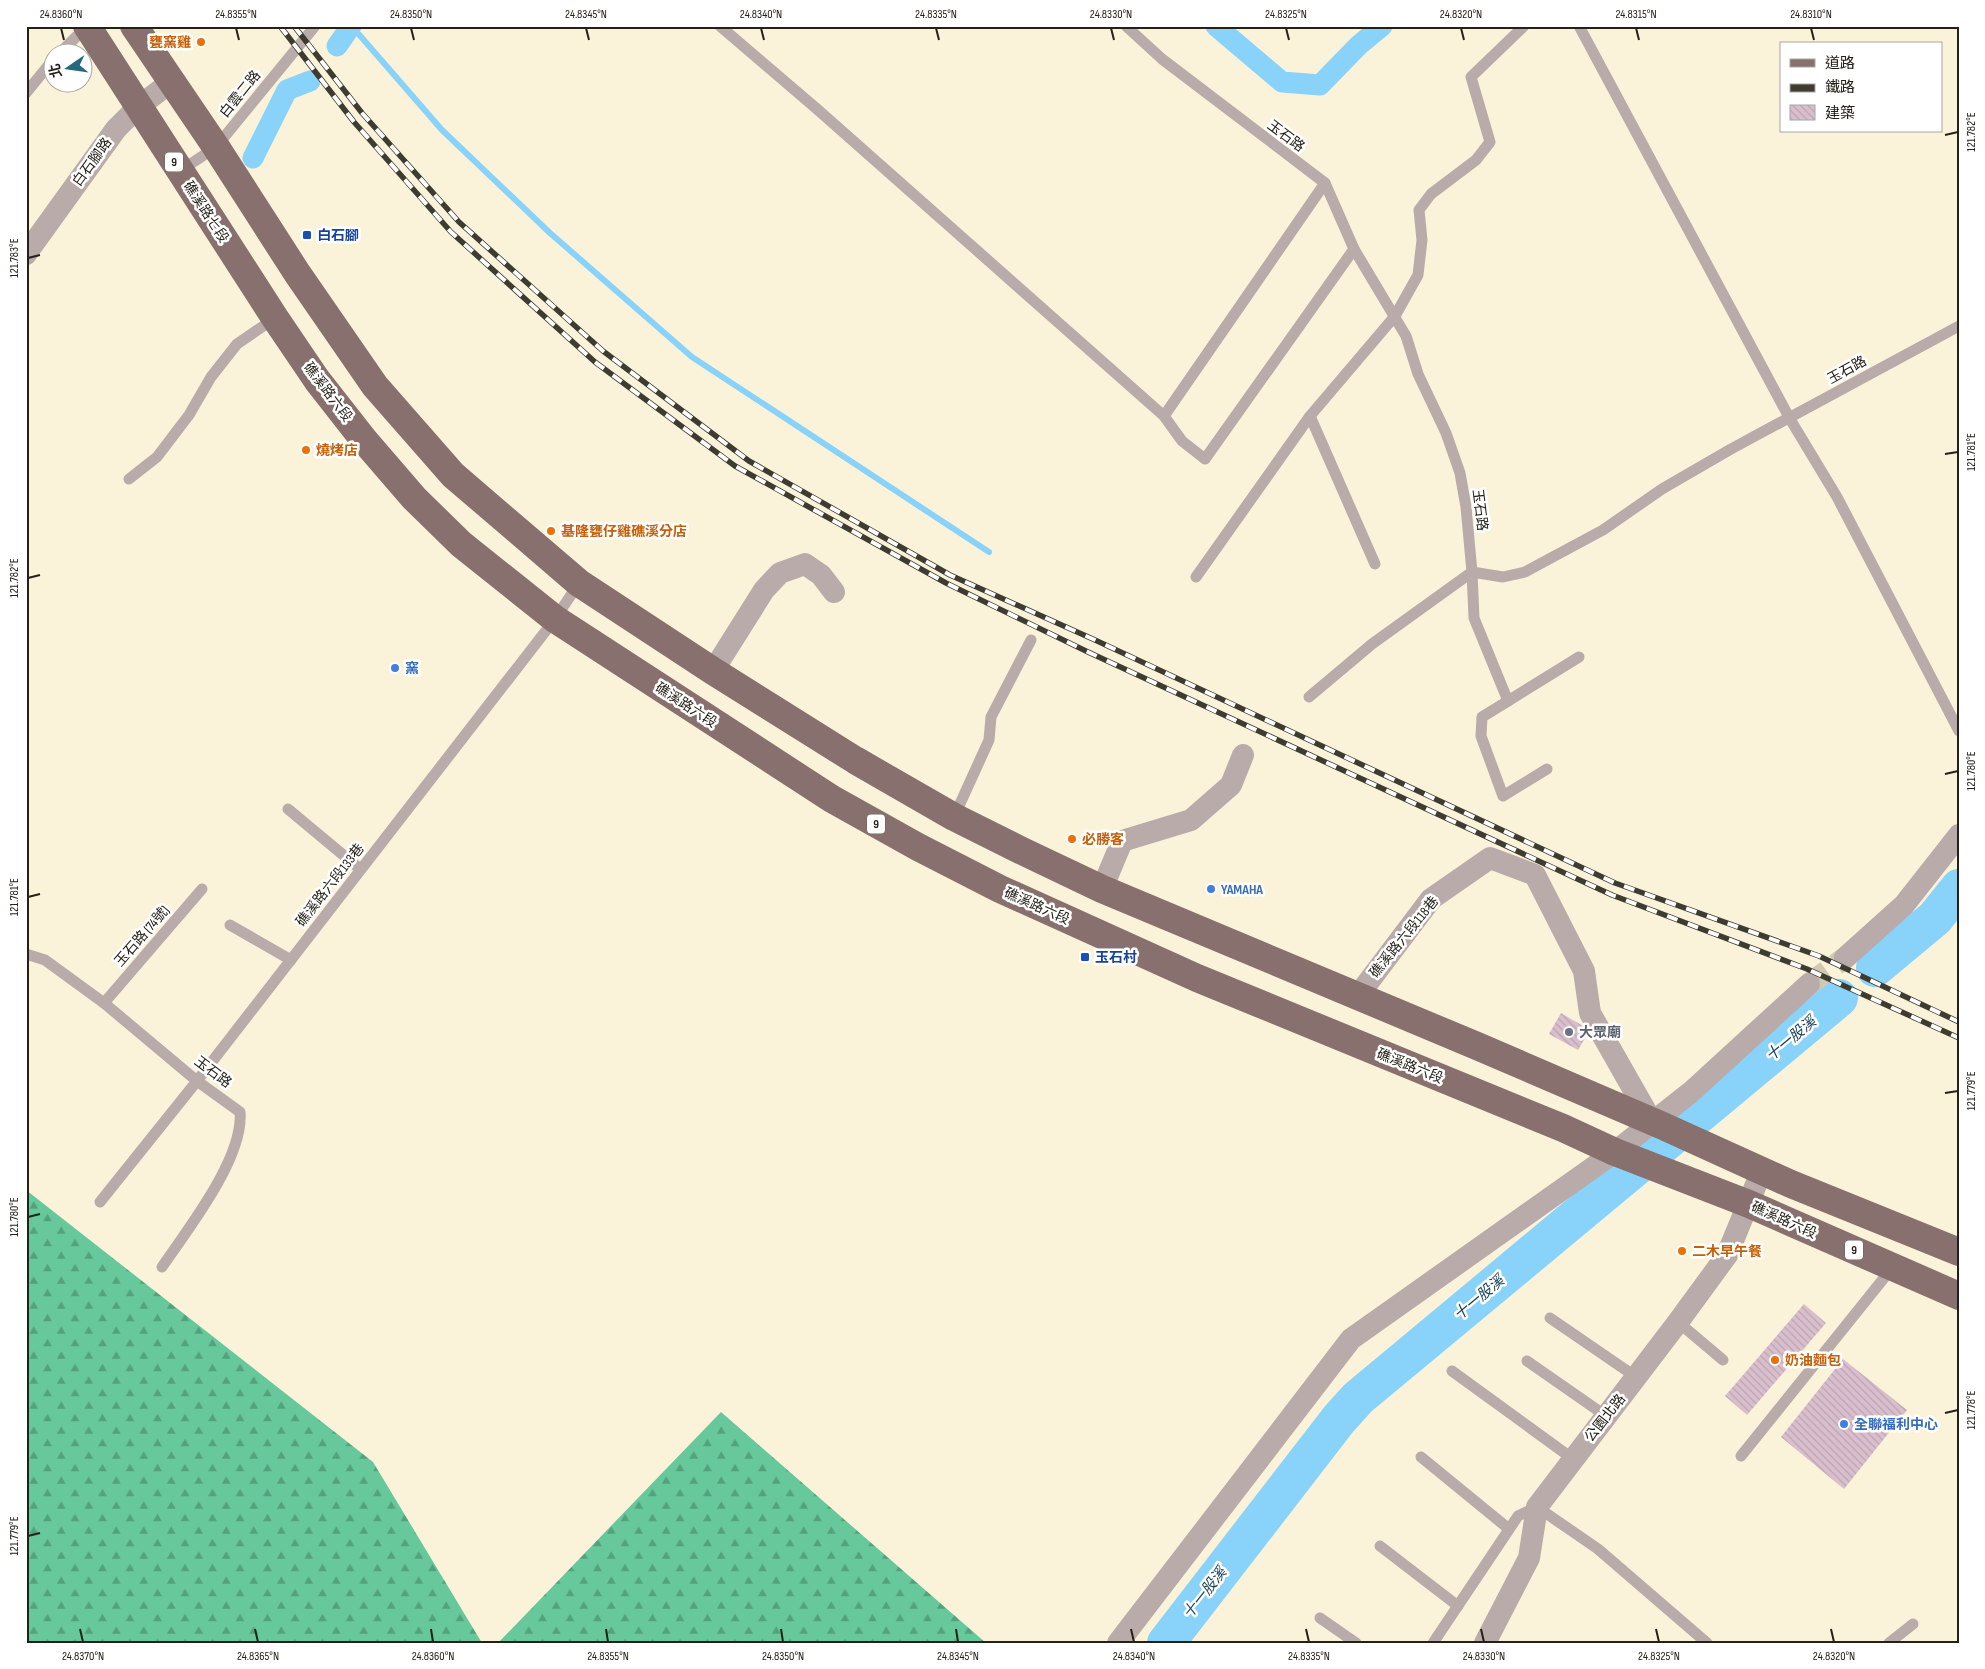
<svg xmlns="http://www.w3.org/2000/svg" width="1985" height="1669" viewBox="0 0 1985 1669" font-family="'Sofia Sans Condensed','Noto Sans TC',sans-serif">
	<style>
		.forest { fill: url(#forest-firs) }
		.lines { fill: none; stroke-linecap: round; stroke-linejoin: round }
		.stream { stroke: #89d2f9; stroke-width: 6 }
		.canal { stroke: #89d2f9; stroke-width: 21 }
		.river { stroke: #89d2f9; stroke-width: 38 }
		.building { fill: url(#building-back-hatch) }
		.minor-tunnel { stroke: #d0c9b2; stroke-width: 22; stroke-dasharray: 22 11; stroke-linecap: butt }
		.service { stroke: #b9aba9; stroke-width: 11 }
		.minor { stroke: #b9aba9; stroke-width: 22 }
		.primary { stroke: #87706d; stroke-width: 28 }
		.rail-casing { stroke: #3e3b30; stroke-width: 5.5 }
		.rail { stroke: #fff; stroke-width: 4; stroke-dasharray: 11; stroke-linecap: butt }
		.ticks { fill: none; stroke: #242118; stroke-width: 2 }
		.food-dot { fill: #e8710a; stroke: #fff; stroke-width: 2 }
		.transit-dot { fill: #1a4fb4; stroke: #fff; stroke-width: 2 }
		.shop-dot { fill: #3f7fe0; stroke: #fff; stroke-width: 2 }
		.worship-dot { fill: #6b7280; stroke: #fff; stroke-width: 2 }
		.labels { text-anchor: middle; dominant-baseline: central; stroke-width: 5; stroke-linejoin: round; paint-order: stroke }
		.shield { fill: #fff; stroke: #66645d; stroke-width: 1 }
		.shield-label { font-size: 12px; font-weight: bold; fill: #242118 }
		.food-label { font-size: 14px; font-weight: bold; fill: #c56008; stroke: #fff; text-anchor: start }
		.street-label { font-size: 14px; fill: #242118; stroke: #fff }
		.transit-label { font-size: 14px; font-weight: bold; fill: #164399; stroke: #fff; text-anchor: start }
		.shop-label { font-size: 14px; font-weight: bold; fill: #366cbe; stroke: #fff; text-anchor: start }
		.worship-label { font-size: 14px; font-weight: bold; fill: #5b616d; stroke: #fff; text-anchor: start }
		.water-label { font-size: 15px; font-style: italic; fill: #194357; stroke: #fff }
		.neatline { fill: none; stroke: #242118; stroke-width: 2 }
		.ticks-label { font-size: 12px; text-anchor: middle; fill: #242118 }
	</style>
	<defs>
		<pattern id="forest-firs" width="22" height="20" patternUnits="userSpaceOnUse" patternTransform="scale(1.25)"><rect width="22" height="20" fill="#66c89b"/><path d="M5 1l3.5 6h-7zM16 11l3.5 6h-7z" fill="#54a27d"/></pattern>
		<pattern id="building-back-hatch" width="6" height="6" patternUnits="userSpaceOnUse" patternTransform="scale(1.25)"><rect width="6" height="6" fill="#d9bfcd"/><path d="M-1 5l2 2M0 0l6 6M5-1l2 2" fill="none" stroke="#baa4af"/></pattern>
	</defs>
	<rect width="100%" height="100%" fill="#fbf3d9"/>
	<g class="forest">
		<path d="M26 1190 373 1462 482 1643H26Z"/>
		<path d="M721 1412 986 1643H498Z"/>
	</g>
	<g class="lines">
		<g class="stream">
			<path d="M349 28 356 31 359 26"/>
			<path d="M356 31 442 130 550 233 692 357 989 552"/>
		</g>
		<g class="canal">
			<path d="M1216 26 1282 82 1320 85 1359 45 1382 26"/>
			<path d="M337 46 351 26"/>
			<path d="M253 158 287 90 310 81"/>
		</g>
		<g class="river">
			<path d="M1875 968 1935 918 1959 888"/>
			<path d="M1166 1643 1339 1419 1358 1398 1839 998"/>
		</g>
	</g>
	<g class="building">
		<path d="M1561 1013 1590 1030 1578 1050 1549 1034Z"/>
		<path d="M1804 1304 1826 1323 1747 1415 1725 1396Z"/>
		<path d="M1843 1359 1907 1410 1844 1489 1781 1437Z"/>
	</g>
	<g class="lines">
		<path class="minor-tunnel" d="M1809 984 1845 958"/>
		<g class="service">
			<path d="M720 26 817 109 1164 416 1325 183"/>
			<path d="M1126 26 1162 59 1325 183 1354 249 1406 336 1418 374 1446 433 1460 473 1466 507 1472 572 1503 577 1525 572 1603 530 1662 489 1731 449 1959 326"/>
			<path d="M1579 26 1790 419 1837 497 1959 731"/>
			<path d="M61 52 87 26"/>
			<path d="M26 93 52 61"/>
			<path d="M180 171 216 147 315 26"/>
			<path d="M1164 416 1182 441 1205 459 1354 249"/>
			<path d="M1310 416 1375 564"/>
			<path d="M129 479 157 457 189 415 211 377 237 344 275 318"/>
			<path d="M1472 572 1474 618 1508 701 1482 717 1481 736 1503 796 1547 769"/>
			<path d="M1196 577 1310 416 1395 316 1418 275 1422 240 1419 210 1431 194 1476 160 1490 142 1471 77 1524 26"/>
			<path d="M1309 697 1372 644 1472 572"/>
			<path d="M1508 701 1579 657"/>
			<path d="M288 809 360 869"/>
			<path d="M954 817 989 740 991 717 1031 640"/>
			<path d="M230 925 291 960"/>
			<path d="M26 954 45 960 104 1003 197 1081 240 1112C244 1158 188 1229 162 1267"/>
			<path d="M104 1003 202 889"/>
			<path d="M100 1202 197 1081 555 619 579 583"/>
			<path d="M1550 1318 1636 1377"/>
			<path d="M1678 1322 1723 1360"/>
			<path d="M1527 1361 1606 1416"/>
			<path d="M1452 1371 1573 1459"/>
			<path d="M1741 1456 1892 1268"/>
			<path d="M1421 1457 1509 1529"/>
			<path d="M1380 1546 1458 1606"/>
			<path d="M1320 1618 1356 1643"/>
			<path d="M1433 1643 1518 1516 1537 1507 1598 1549 1707 1643"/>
			<path d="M1889 1643 1913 1624"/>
		</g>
		<g class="minor">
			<path d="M26 254 116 129 138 107 171 82"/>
			<path d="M713 671 764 590 780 573 805 564 821 575 834 592"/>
			<path d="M1102 889 1122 841 1191 820 1231 785 1243 755"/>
			<path d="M1845 958 1904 905 1959 835"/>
			<path d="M1357 997 1431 899 1490 858 1535 875 1584 971 1590 1013 1652 1122"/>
			<path d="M1118 1643 1351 1339 1615 1152 1691 1092 1809 984"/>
			<path d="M1485 1643 1529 1558 1537 1507 1678 1322 1727 1255 1762 1170"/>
		</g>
		<g class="primary">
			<path d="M87 26 275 318 317 380 364 440 414 498 461 544 555 619 832 799 918 847 1000 889 1197 978 1563 1128 1615 1152 1749 1204 1959 1296"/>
			<path d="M134 26 216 147 297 273 375 386 453 475 579 583 713 671 855 760 954 817 1020 850 1102 889 1477 1046 1663 1126 1791 1184 1959 1252"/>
		</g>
		<defs>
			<g id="rail">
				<path d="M280 26 354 122 451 232 595 362 735 466 946 583 1088 652 1612 895 1807 969 1959 1038"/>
				<path d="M294 26 362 113 459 222 603 351 749 461 950 575 1095 640 1615 883 1819 956 1959 1022"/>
			</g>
		</defs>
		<use href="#rail" class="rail-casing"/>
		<use href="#rail" class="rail"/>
	</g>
	<path class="ticks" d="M61 28 64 40M236 28 239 40M411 28 414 40M586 28 589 40M761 28 764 40M936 28 939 40M1111 28 1114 40M1286 28 1289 40M1461 28 1464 40M1636 28 1639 40M1811 28 1814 40M1945 135 1958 132M28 258 40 255M1945 454 1958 452M28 578 40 575M1945 774 1958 771M28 897 40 894M1945 1093 1958 1091M28 1217 40 1214M1945 1413 1958 1410M28 1536 40 1533M80 1629 83 1642M255 1629 258 1642M431 1629 433 1642M606 1629 608 1642M781 1629 783 1642M956 1629 958 1642M1131 1629 1134 1642M1306 1629 1309 1642M1481 1629 1484 1642M1656 1629 1659 1642M1831 1629 1834 1642"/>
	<g class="food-dot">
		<circle cx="201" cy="42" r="5"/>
		<circle cx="306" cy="450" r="5"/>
		<circle cx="551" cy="531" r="5"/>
		<circle cx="1072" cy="839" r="5"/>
		<circle cx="1682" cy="1251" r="5"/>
		<circle cx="1775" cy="1360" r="5"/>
	</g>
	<g class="transit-dot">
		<rect x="302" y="230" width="10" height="10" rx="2.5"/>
		<rect x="1080" y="952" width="10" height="10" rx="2.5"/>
	</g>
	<g class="shop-dot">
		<circle cx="395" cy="668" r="5"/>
		<circle cx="1211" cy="889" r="5"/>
		<circle cx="1844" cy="1424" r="5"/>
	</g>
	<circle class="worship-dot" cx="1569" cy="1032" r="5"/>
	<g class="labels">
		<g class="shield">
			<rect x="165" y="152.5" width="18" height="19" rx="4"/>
			<rect x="867" y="814.5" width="18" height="19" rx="4"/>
			<rect x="1845" y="1240.5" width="18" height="19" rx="4"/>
		</g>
		<g class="shield-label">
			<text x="174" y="162">9</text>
			<text x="876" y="824">9</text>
			<text x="1854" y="1250">9</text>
		</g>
		<g class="food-label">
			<text x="191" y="42" text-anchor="end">甕窯雞</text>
			<text x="316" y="450">燒烤店</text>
			<text x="561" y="531">基隆甕仔雞礁溪分店</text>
			<text x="1082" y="839">必勝客</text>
			<text x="1692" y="1251">二木早午餐</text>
			<text x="1785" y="1360">奶油麵包</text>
		</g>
		<g class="street-label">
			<text transform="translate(240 94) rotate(-51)">白雲二路</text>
			<text transform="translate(1286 136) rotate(37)">玉石路</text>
			<text transform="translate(92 162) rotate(-54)">白石腳路</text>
			<text transform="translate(206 212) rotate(57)">礁溪路七段</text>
			<text transform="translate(1847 370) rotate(-29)">玉石路</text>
			<text transform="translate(328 392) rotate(53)">礁溪路六段</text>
			<text transform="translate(1480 510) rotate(83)">玉石路</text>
			<text transform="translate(686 705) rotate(33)">礁溪路六段</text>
			<text transform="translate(330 885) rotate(-52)">礁溪路六段133巷</text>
			<text transform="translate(1037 906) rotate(24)">礁溪路六段</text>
			<text transform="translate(142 936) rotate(-49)">玉石路 (74號)</text>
			<text transform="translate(1404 937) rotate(-51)">礁溪路六段118巷</text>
			<text transform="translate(1410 1066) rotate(22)">礁溪路六段</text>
			<text transform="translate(213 1072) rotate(37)">玉石路</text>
			<text transform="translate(1784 1220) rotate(24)">礁溪路六段</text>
			<text transform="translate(1605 1418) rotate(-52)">公園北路</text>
		</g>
		<g class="transit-label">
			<text x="317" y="235">白石腳</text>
			<text x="1095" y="957">玉石村</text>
		</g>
		<g class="shop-label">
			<text x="405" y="668">窯</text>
			<text x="1221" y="889">YAMAHA</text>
			<text x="1854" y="1424">全聯福利中心</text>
		</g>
		<g class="worship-label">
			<text x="1579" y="1032">大眾廟</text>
		</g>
		<g class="water-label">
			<text transform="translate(1791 1039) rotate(-40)">十一股溪</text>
			<text transform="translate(1479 1298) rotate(-40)">十一股溪</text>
			<text transform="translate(1205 1593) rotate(-52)">十一股溪</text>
		</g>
	</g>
	<rect width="1985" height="1669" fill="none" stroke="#ffffff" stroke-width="55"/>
	<rect x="1780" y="42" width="162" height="90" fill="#ffffff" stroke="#a7a6a3"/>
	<rect x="1790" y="59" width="25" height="8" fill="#87706d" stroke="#a7a6a3"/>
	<text x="1825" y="68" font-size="15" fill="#242118">道路</text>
	<rect x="1790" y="84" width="25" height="8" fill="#3e3b30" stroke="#a7a6a3"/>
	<text x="1825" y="92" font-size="15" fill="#242118">鐵路</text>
	<rect x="1790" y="105" width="25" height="15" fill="url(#building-back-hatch)" stroke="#a7a6a3"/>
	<text x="1825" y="118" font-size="15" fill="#242118">建築</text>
	<g transform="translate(68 68) rotate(257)"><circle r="24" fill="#ffffff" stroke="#a7a6a3"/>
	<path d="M0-4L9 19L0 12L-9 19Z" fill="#25697a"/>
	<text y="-8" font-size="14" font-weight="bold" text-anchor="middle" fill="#242118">北</text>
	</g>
	<rect x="28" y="28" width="1930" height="1614" class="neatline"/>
	<g class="ticks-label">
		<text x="61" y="18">24.8360°N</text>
		<text x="236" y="18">24.8355°N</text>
		<text x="411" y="18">24.8350°N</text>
		<text x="586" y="18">24.8345°N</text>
		<text x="761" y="18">24.8340°N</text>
		<text x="936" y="18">24.8335°N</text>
		<text x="1111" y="18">24.8330°N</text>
		<text x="1286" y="18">24.8325°N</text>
		<text x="1461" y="18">24.8320°N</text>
		<text x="1636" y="18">24.8315°N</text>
		<text x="1811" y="18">24.8310°N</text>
		<text transform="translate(1971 132) rotate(-90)" y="4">121.782°E</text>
		<text transform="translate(14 258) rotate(-90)" y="4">121.783°E</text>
		<text transform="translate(1971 452) rotate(-90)" y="4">121.781°E</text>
		<text transform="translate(14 578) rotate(-90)" y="4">121.782°E</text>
		<text transform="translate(1971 771) rotate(-90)" y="4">121.780°E</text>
		<text transform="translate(14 897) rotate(-90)" y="4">121.781°E</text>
		<text transform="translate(1971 1091) rotate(-90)" y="4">121.779°E</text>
		<text transform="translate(14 1217) rotate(-90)" y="4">121.780°E</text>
		<text transform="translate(1971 1410) rotate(-90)" y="4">121.778°E</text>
		<text transform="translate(14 1536) rotate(-90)" y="4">121.779°E</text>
		<text x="83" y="1660">24.8370°N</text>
		<text x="258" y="1660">24.8365°N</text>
		<text x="433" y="1660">24.8360°N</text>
		<text x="608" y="1660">24.8355°N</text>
		<text x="783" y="1660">24.8350°N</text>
		<text x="958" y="1660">24.8345°N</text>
		<text x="1134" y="1660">24.8340°N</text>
		<text x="1309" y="1660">24.8335°N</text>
		<text x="1484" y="1660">24.8330°N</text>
		<text x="1659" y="1660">24.8325°N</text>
		<text x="1834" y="1660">24.8320°N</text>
	</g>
</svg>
